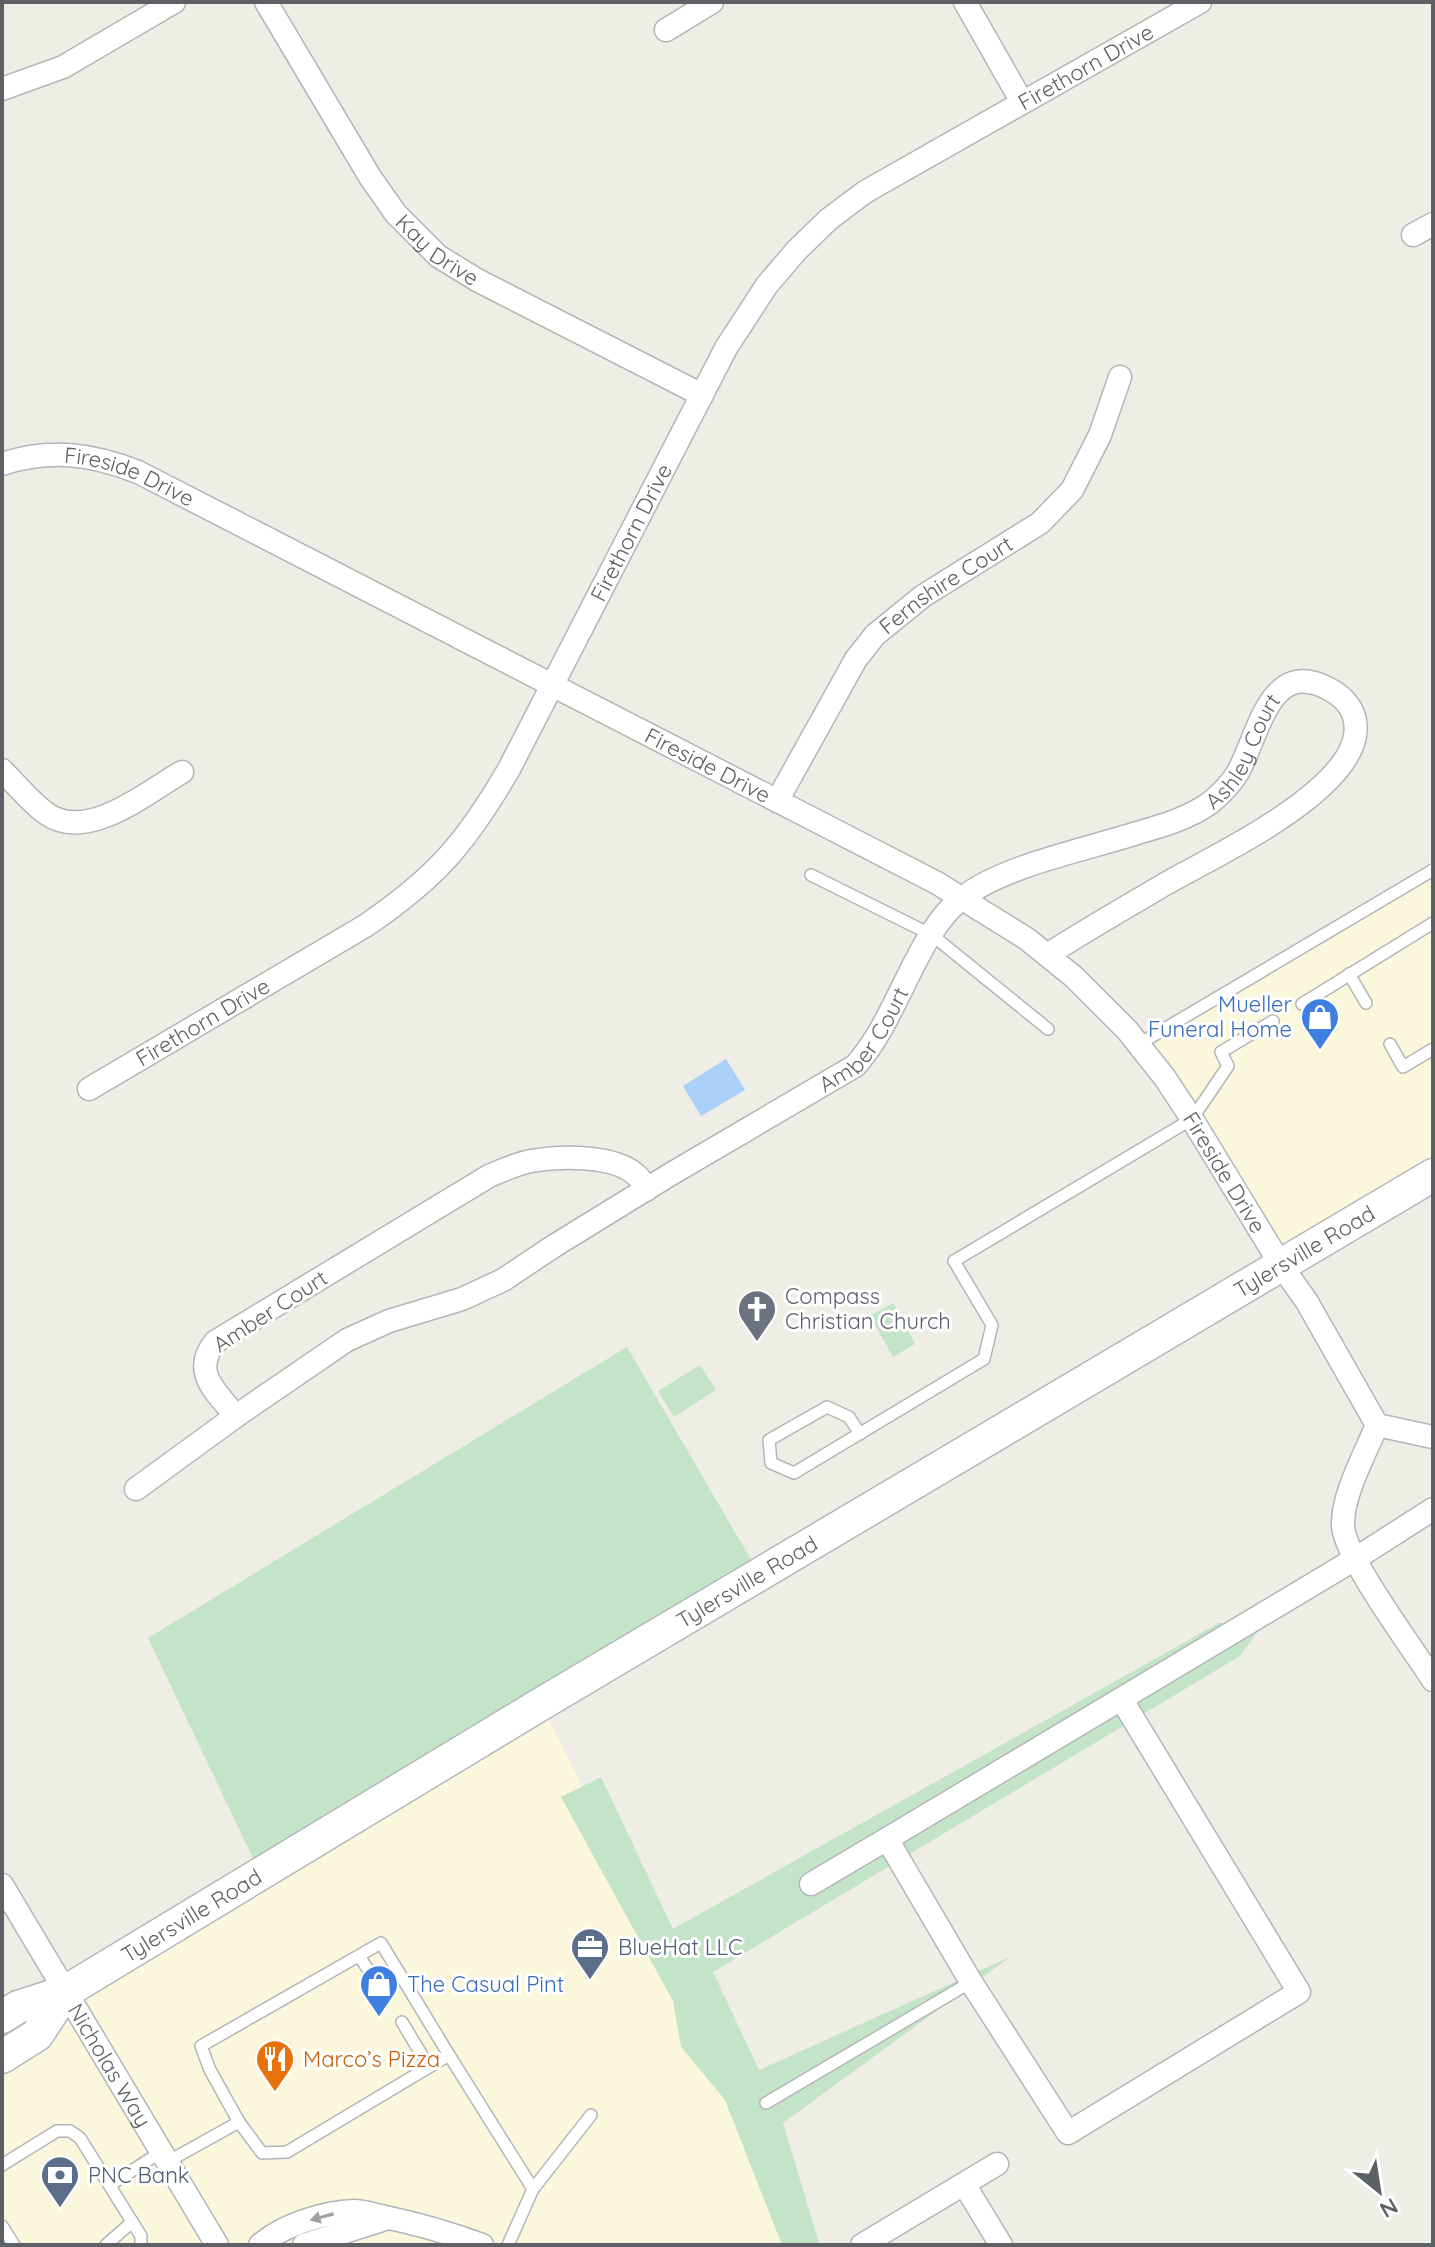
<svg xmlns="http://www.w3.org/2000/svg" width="1435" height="2247" viewBox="0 0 1435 2247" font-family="Quicksand,sans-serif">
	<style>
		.commercial { fill: #fbf7dd }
		.green { fill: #c4e4c7 }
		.water { fill: #abd0f9 }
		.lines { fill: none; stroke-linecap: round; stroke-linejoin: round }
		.lane-casing { stroke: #b3b5b9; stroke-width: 14 }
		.street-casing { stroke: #b3b5b9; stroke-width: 25 }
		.secondary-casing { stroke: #b4b7bc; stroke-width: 35 }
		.lane { stroke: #fff; stroke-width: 11 }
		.street { stroke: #fff; stroke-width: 22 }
		.secondary { stroke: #fff; stroke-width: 32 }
		.oneway { fill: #9ea0a3 }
		.labels { text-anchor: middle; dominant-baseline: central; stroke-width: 6; stroke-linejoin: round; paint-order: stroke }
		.street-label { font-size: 22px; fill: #5d6065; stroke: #fff }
		.shop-label { font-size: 22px; fill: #366cbe; stroke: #fff; text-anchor: end }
		.worship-label { font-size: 22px; fill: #5b616d; stroke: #fff; text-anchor: start }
		.service-label { font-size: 22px; fill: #4e5e75; stroke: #fff; text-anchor: start }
		.food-label { font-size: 22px; fill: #c56008; stroke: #fff; text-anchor: start }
	</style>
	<rect width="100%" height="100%" fill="#eeede6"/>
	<g class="commercial">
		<path d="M1433 870V1175L1281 1265 1139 1044Z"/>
		<path d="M541 1704 809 2245H2V2057L65 1992Z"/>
	</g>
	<g class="green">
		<path d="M893 1303 915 1344 893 1357 870 1316Z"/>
		<path d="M627 1347 760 1575 261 1875 148 1638Z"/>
		<path d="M700 1365 716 1390 674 1417 658 1391Z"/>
		<path d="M1219 1623H1264L1240 1656 713 1972 759 2070 1010 1957 783 2123 819 2243 813 2245H782L725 2100 681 2047 673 2001 561 1797 601 1777 673 1929Z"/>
	</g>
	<path class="water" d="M726 1059 745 1090 701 1116 683 1086Z"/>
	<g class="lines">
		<defs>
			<g id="lane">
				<path d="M811 875 932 935 1048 1029"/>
				<path d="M1349 974 1366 1003"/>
				<path d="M1302 1004 1433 923"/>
				<path d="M1139 1044 1433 870"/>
				<path d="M1390 1044 1403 1067 1433 1049"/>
				<path d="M860 1434 849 1417 827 1407 769 1440 771 1463 794 1473 984 1359 992 1325 954 1261 1192 1119 1228 1066 1221 1052 1273 1021"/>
				<path d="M359 1956 386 1997"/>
				<path d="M402 2022 429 2067"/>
				<path d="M766 2103 971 1982"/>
				<path d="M239 2122 210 2070 201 2046 381 1943 449 2055"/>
				<path d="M167 2162 239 2122 262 2153 287 2152 449 2055 533 2189 508 2245"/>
				<path d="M2 2165 57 2131H70L80 2138 141 2236V2245"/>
				<path d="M110 2185 161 2152"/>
				<path d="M533 2189 591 2115"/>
				<path d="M2 2226 14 2245"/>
				<path d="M106 2245 132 2222"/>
			</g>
			<g id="street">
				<path id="s1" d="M266 2 370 177 396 214 438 256 477 280 702 395"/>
				<path d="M965 2 1022 102"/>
				<path d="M666 30 712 2"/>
				<path d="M2 89 63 67 174 2"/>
				<path d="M1413 235 1433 224"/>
				<path id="s2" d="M2 464C50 448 92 454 138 472L937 883 1027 939 1074 977 1127 1030 1165 1078 1192 1119 1281 1265 1307 1302 1377 1425 1433 1437"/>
				<path d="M2 770C16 784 30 802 47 814 88 842 146 793 182 772"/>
				<path id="s3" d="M777 801 856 659 875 635 923 596 1040 523 1072 490 1100 435 1120 377"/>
				<path id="s4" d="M89 1089 365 926C436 878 466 843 509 769L726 348 767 285 796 251 829 219 865 192 1200 2"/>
				<path id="s5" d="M646 1190C634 1152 561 1156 531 1161 516 1164 503 1170 489 1176L215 1342C191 1372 216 1392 236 1416L347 1340 389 1321 462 1299 503 1280 554 1246 671 1174 855 1066C897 1021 916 933 962 898 1005 865 1085 850 1137 833 1162 826 1189 818 1210 803 1221 794 1231 784 1238 772 1259 735 1269 657 1329 689 1342 696 1353 707 1355 721 1367 786 1214 856 1167 883 1126 907 1086 930 1047 955"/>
				<path d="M1377 1425C1366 1452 1342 1495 1343 1525 1343 1555 1414 1650 1433 1680"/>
				<path d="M136 1489 236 1416"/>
				<path d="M1122 1700 1299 1992 1068 2133 971 1982 887 1839 1355 1559 1433 1509"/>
				<path d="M811 1884 887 1839"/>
				<path id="s6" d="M2 1885 217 2245"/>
				<path d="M964 2184 1001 2245"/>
				<path d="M260 2245C283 2225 324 2212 354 2211 364 2211 375 2215 385 2217 418 2224 450 2233 482 2245"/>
				<path d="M304 2245 388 2218"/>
				<path d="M862 2245 997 2164"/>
			</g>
			<g id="secondary">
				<path id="s7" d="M2 2017 18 2007 65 1992 541 1704 1433 1175"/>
				<path d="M2 2057 37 2035 65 1992"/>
			</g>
		</defs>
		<use href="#lane" class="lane-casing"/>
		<use href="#street" class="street-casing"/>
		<use href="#secondary" class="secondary-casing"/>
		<use href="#lane" class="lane"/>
		<use href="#street" class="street"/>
		<use href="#secondary" class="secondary"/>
	</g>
	<defs><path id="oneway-solid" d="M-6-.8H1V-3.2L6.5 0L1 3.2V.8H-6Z" transform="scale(2)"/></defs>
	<use class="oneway" href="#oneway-solid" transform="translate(322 2217) rotate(165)"/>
	<defs>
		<symbol id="shop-pin" viewBox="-11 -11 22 30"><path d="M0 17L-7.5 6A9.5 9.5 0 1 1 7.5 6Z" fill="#3f7fe0" stroke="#fff"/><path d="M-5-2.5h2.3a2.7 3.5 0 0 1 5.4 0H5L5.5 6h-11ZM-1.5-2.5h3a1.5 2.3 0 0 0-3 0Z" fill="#fff"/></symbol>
		<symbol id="church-pin" viewBox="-11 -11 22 30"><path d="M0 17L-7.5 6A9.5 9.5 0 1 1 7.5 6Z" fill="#6b7280" stroke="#fff"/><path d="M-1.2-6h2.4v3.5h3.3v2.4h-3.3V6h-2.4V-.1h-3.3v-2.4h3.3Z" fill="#fff"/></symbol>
		<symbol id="office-pin" viewBox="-11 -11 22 30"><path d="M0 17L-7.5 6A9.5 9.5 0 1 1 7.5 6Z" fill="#5c6f8a" stroke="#fff"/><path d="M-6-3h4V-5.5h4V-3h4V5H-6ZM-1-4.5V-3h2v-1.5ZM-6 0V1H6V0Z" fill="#fff"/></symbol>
		<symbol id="restaurant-pin" viewBox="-11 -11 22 30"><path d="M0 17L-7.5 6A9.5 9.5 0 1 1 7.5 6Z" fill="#e8710a" stroke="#fff"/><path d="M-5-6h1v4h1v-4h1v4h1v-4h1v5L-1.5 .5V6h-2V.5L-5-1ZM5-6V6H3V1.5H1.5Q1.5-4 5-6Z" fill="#fff"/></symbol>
		<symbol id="bank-pin" viewBox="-11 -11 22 30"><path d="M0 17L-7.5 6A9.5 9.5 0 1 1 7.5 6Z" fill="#5c6f8a" stroke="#fff"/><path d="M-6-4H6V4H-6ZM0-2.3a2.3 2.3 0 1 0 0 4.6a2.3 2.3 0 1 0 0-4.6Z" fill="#fff"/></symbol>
	</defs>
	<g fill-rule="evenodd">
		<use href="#shop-pin" x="1298" y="995" width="44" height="60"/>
		<use href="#church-pin" x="735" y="1287" width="44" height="60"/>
		<use href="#office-pin" x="568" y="1925" width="44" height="60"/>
		<use href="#shop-pin" x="357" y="1962" width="44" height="60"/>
		<use href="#restaurant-pin" x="253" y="2037" width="44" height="60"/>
		<use href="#bank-pin" x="38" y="2153" width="44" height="60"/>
	</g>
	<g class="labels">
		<g class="street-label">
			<text stroke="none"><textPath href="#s4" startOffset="1474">Firethorn Drive</textPath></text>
			<text stroke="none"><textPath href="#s1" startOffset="304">Kay Drive</textPath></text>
			<text stroke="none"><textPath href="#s2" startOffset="132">Fireside Drive</textPath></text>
			<text stroke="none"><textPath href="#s4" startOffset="802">Firethorn Drive</textPath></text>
			<text stroke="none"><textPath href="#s3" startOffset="280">Fernshire Court</textPath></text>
			<text stroke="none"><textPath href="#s5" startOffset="1822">Ashley Court</textPath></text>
			<text stroke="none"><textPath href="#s2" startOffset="780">Fireside Drive</textPath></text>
			<text stroke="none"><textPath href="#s4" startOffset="132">Firethorn Drive</textPath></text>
			<text stroke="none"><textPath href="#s5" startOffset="1318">Amber Court</textPath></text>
			<text stroke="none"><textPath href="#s2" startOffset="1452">Fireside Drive</textPath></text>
			<text stroke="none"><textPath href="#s7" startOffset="1512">Tylersville Road</textPath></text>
			<text transform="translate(270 1311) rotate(-33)">Amber Court</text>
			<text stroke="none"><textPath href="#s7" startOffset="864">Tylersville Road</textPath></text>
			<text stroke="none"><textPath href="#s7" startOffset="216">Tylersville Road</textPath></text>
			<text stroke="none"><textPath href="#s6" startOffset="210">Nicholas Way</textPath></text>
		</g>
		<g class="shop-label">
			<text x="1292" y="1004">Mueller<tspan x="1292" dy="25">Funeral Home</tspan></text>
			<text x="407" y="1984" text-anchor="start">The Casual Pint</text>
		</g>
		<g class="worship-label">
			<text x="785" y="1296">Compass<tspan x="785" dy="25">Christian Church</tspan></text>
		</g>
		<g class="service-label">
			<text x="618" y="1947">BlueHat LLC</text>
			<text x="88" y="2175">PNC Bank</text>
		</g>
		<g class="food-label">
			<text x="303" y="2059">Marco’s Pizza</text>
		</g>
	</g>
	<rect width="1435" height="2247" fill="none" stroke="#5d6065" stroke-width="8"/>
	<g transform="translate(1379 2191) rotate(150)" stroke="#ffffff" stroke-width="6" paint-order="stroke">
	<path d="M0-6L14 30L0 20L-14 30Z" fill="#5d6065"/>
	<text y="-12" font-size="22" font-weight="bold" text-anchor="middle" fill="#5d6065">N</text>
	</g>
</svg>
